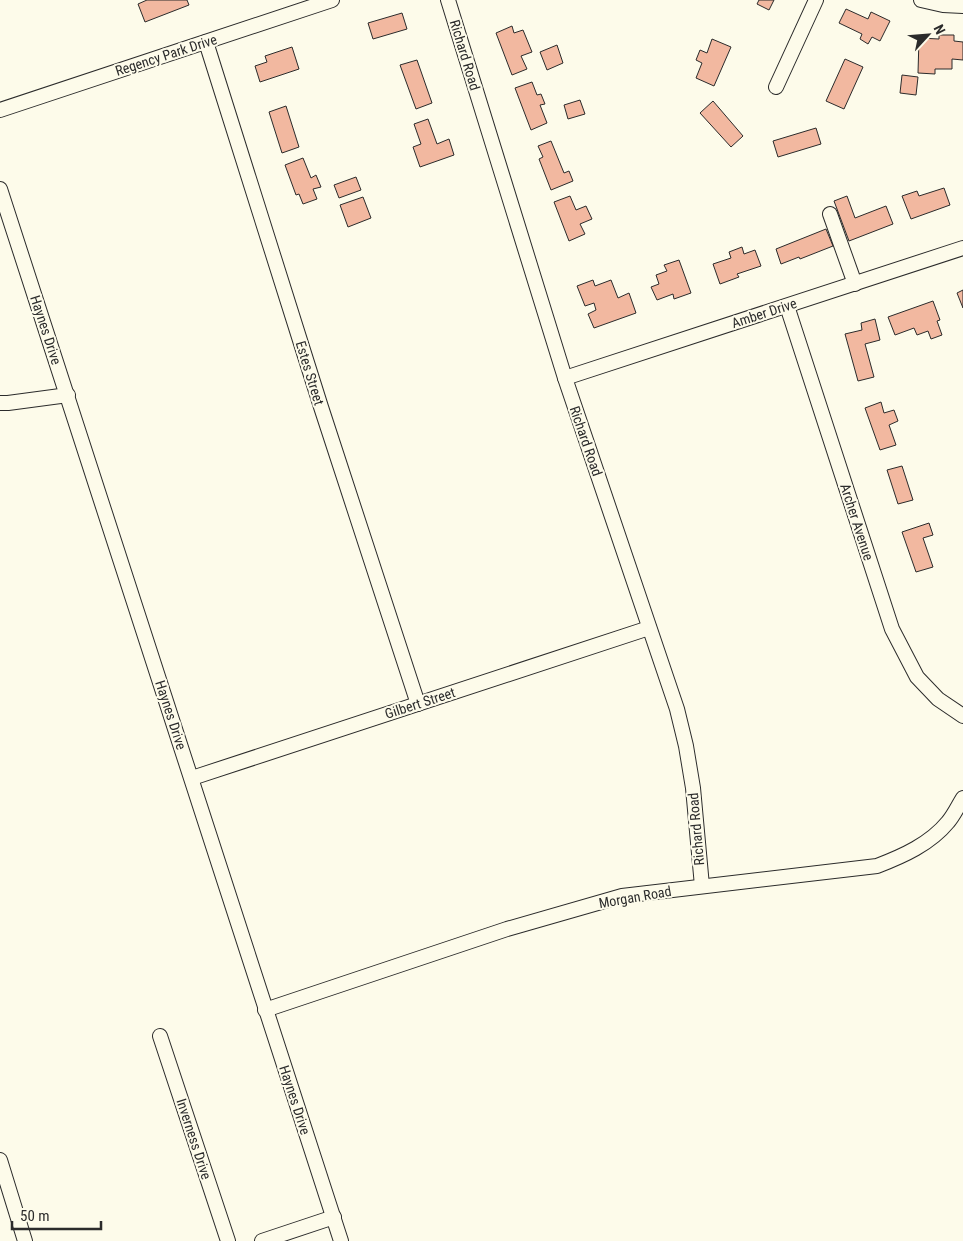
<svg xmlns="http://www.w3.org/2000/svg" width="963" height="1241" viewBox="0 0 963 1241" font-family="'Roboto Condensed',sans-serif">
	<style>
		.building { fill: #f2b8a0; stroke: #2b2b2b }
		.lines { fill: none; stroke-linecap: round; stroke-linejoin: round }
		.minor-casing { stroke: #2b2b2b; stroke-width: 16 }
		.minor { stroke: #fdfbea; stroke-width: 14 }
		.labels { text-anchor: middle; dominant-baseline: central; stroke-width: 4; stroke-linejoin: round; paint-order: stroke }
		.street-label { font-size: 14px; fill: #2b2b2b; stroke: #fdfbea }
	</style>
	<rect width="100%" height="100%" fill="#fdfbea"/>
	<g class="building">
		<path d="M147 0H187L189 5 145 22 138 4Z"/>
		<path d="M759 0H774L769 10 757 4Z"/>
		<path d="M846 9 868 19 871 12 890 21 880 41 872 37 868 44 860 39 862 34 839 23Z"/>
		<path d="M402 13 407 29 373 39 368 23Z"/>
		<path d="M512 26 514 33 523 30 532 52 521 56 527 69 512 75 496 33Z"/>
		<path d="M939 35H954V41L963 42V60L952 59V69H935V74L918 73 919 38 939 39Z"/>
		<path d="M712 39 731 47 714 86 696 78 702 63 696 60 700 50 707 53Z"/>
		<path d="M557 45 563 63 547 70 540 52Z"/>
		<path d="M292 47 299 69 260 82 255 66 267 62 265 56Z"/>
		<path d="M845 59 863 67 844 109 826 101Z"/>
		<path d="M417 60 432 103 416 109 400 65Z"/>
		<path d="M902 75 918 77 916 95 900 93Z"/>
		<path d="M532 82 537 95 541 94 545 104 540 105 547 123 531 130 515 88Z"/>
		<path d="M580 100 585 114 568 119 564 105Z"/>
		<path d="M713 101 743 136 731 147 700 113Z"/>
		<path d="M286 106 299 147 282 153 269 112Z"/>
		<path d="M428 119 437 144 449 139 454 155 420 167 413 147 421 144 414 124Z"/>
		<path d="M816 128 821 144 778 157 773 141Z"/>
		<path d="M551 141 564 173 569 171 573 181 551 190 539 159 543 157 538 146Z"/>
		<path d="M303 158 311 178 316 175 321 187 313 189 317 199 303 204 299 194 296 195 285 165Z"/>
		<path d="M356 177 361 190 339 198 334 185Z"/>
		<path d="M944 188 950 205 911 219 902 196 917 191 919 196Z"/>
		<path d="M570 196 576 210 586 206 592 219 580 224 585 234 569 241 554 202Z"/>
		<path d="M847 196 855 218 886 206 893 224 849 241 834 201Z"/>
		<path d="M363 197 371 218 348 227 340 205Z"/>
		<path d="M826 229 833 246 800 259 799 257 781 264 776 249Z"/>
		<path d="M742 247 744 254 755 250 761 266 737 274 739 277 720 284 713 264 731 258 729 252Z"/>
		<path d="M679 260 691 293 674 299 673 294 657 300 651 287 659 284 656 275 667 271 664 265Z"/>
		<path d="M593 280 595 286 611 280 618 298 629 293 636 313 594 328 588 314 596 310 594 303 585 306 577 286Z"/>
		<path d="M963 290V308L957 293Z"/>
		<path d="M933 301 940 320 937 321 942 335 931 339 928 331 917 335 914 328 895 335 888 317Z"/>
		<path d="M875 319 880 340 865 344 874 377 858 381 845 334 862 330 861 323Z"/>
		<path d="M881 402 884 413 894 410 898 421 889 425 896 445 880 450 865 408Z"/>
		<path d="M902 466 913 500 898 504 887 470Z"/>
		<path d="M929 523 933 535 923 538 933 567 916 572 902 532Z"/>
	</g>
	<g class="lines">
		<defs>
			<g id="minor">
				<path d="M448 0 565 378 677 709 686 746 693 788 702 886"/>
				<path d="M921 0 943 5 963 6"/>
				<path d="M206 42 321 407 418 704"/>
				<path d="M776 87 816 0"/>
				<path d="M0 110 332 0"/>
				<path d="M0 189 341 1241"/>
				<path d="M830 214 855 284"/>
				<path d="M787 306 892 629 917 677 938 699 963 716"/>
				<path d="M565 378 963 248"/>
				<path d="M0 403H8L68 395"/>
				<path d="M192 778 649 628"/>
				<path d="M265 1010 507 929 622 896 877 866C903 856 930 844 948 822 954 815 958 806 963 798"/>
				<path d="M160 1036 228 1241"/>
				<path d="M0 1160 25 1241"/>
				<path d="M262 1241 334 1217"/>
			</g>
		</defs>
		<use href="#minor" class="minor-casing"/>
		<use href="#minor" class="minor"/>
	</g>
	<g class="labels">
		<g class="street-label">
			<text transform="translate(166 55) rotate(-18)">Regency Park Drive</text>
			<text transform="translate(465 55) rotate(73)">Richard Road</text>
			<text transform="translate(764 313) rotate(-18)">Amber Drive</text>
			<text transform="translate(46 330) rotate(72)">Haynes Drive</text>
			<text transform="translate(310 373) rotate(73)">Estes Street</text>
			<text transform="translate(586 441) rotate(71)">Richard Road</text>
			<text transform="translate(857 522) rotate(72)">Archer Avenue</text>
			<text transform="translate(420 703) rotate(-18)">Gilbert Street</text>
			<text transform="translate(171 715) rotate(72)">Haynes Drive</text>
			<text transform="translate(696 829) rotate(-95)">Richard Road</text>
			<text transform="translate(635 897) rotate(-10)">Morgan Road</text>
			<text transform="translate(295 1100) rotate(72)">Haynes Drive</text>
			<text transform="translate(194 1139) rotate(72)">Inverness Drive</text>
		</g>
	</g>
	<g transform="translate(928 35) rotate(64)" stroke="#fdfbea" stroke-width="4" paint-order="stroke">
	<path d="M0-4L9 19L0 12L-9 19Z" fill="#2b2b2b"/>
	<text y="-8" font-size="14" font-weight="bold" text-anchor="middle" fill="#2b2b2b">N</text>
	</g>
	<path d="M12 1221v8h89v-8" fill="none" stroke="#2b2b2b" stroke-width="2.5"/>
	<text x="20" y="1221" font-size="15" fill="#2b2b2b" stroke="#fdfbea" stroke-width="4" paint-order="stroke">50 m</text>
</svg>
